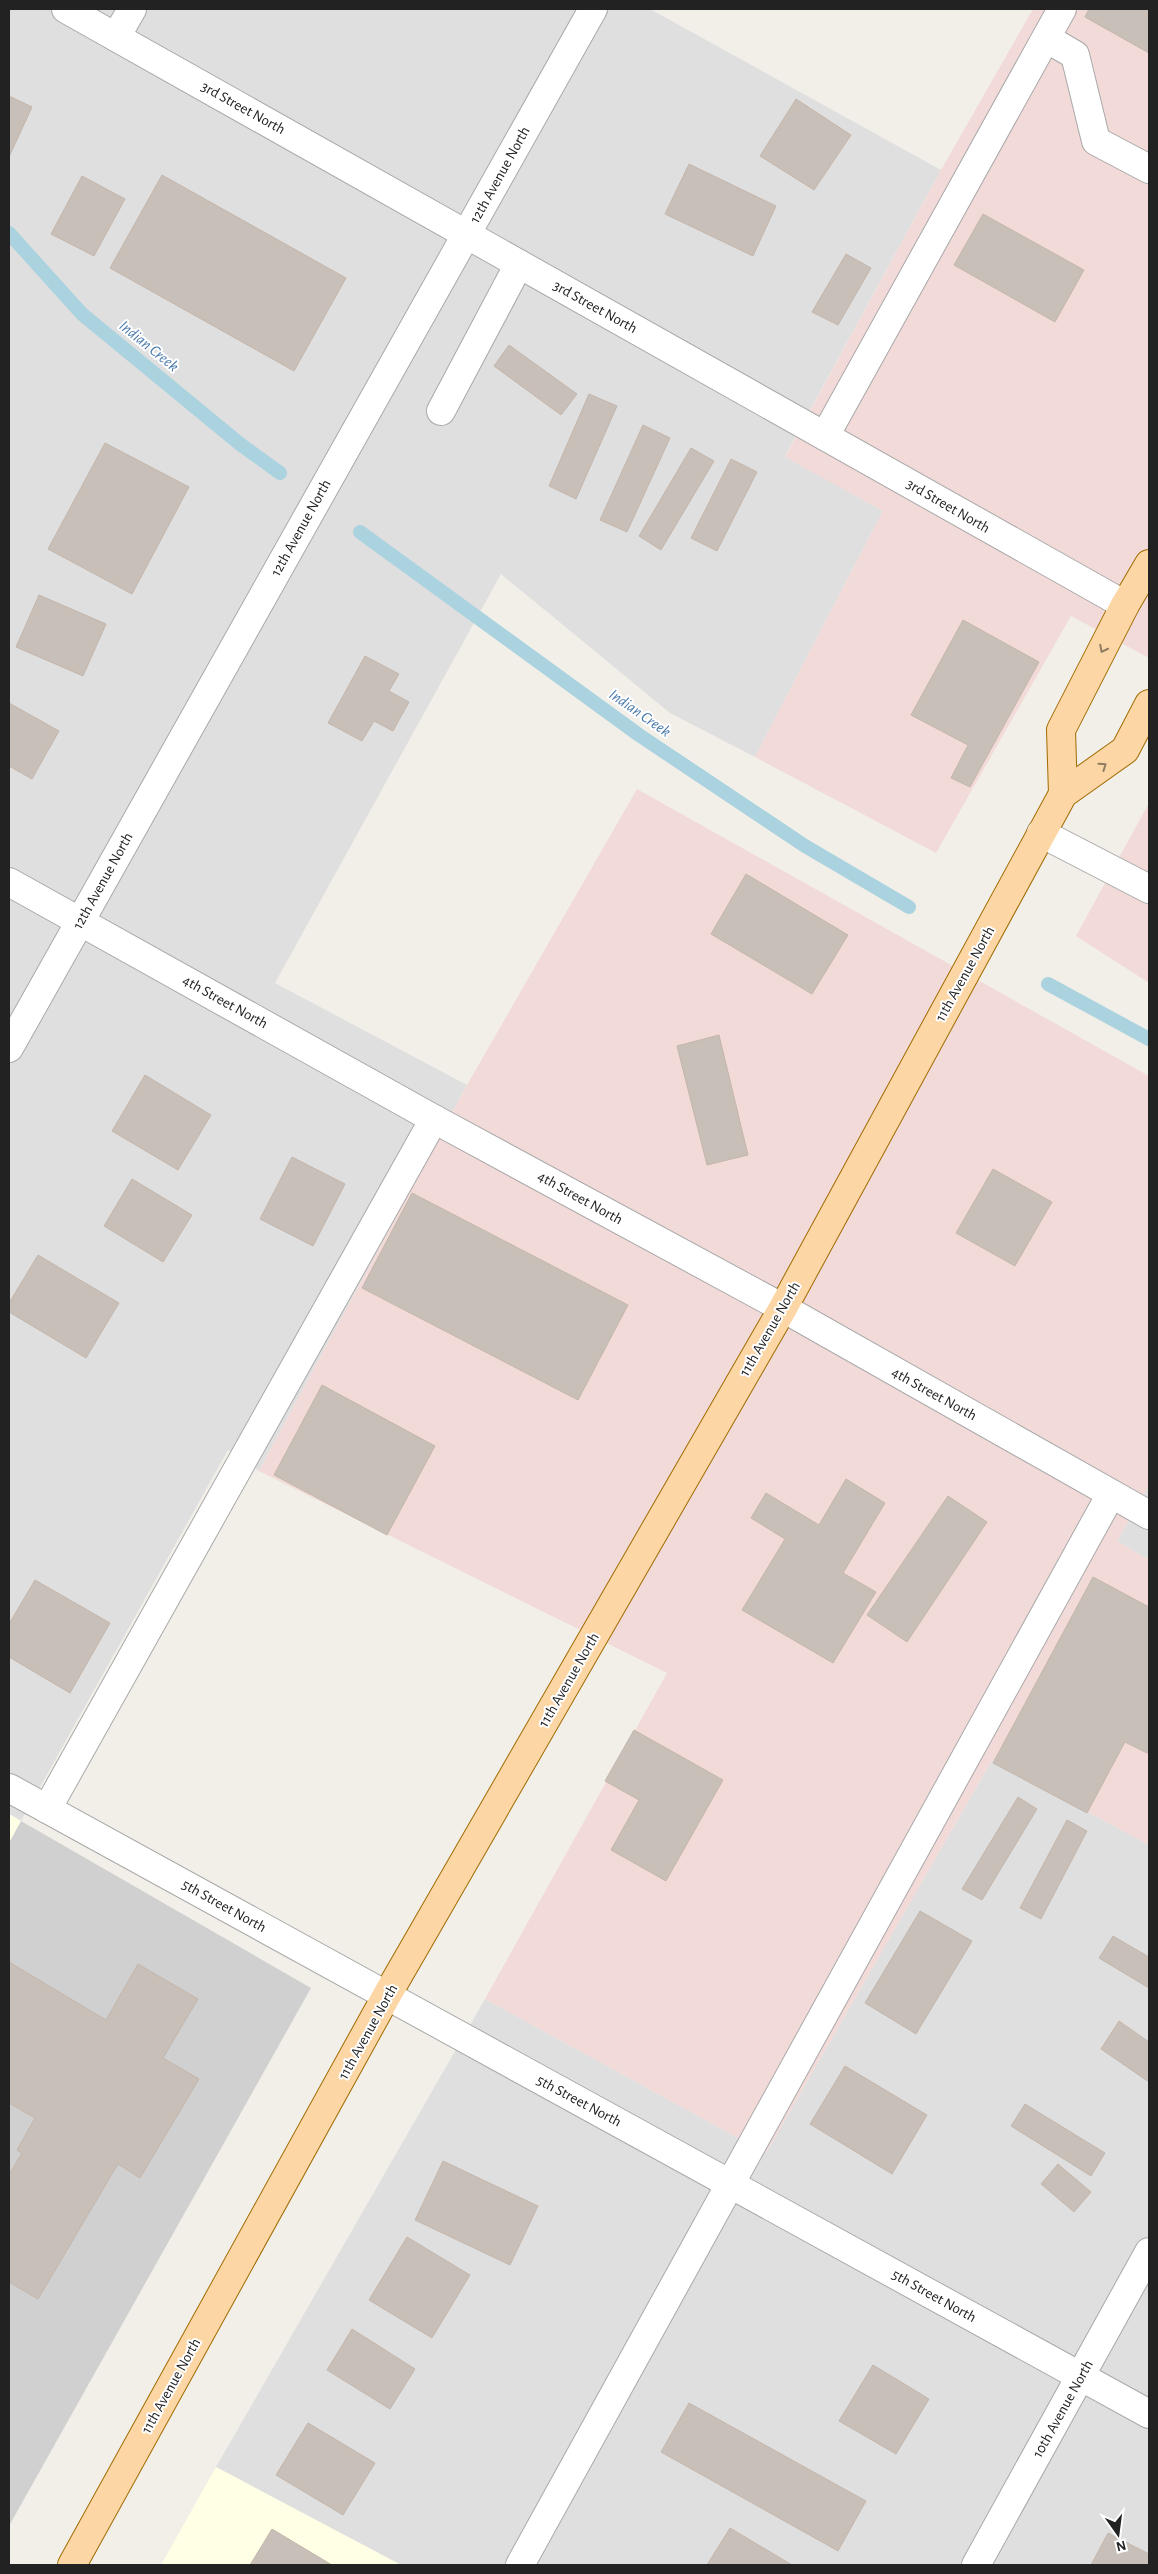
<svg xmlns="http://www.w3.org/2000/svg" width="1158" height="2574" viewBox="0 0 1158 2574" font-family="'Alegreya Sans',sans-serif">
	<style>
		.residential { fill: #e0dfdf }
		.commercial { fill: #f2dad9 }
		.education { fill: #ffffe5 }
		.religious { fill: #d0d0d0 }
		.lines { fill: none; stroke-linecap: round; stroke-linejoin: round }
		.stream { stroke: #aad3df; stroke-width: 14 }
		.building { fill: #c7bfb8; stroke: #c4b6ab }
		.minor-casing { stroke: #a9a9a9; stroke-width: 30 }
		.major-casing { stroke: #a06b00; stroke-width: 30 }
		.minor { stroke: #fff; stroke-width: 28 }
		.major { stroke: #fcd6a4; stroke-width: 28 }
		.oneway { stroke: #8f7c63 }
		.labels { text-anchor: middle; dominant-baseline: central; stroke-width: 4; stroke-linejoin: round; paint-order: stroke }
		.street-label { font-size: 15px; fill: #222; stroke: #fff }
		.water-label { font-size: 16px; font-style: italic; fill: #4a7aab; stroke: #fff }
	</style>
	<rect width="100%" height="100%" fill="#f2efe9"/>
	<g class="residential">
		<path d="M9 9H650L941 170 785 456 883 511 755 757 670 713 501 574 275 983 467 1085 259 1471 228 1450 21 1821 9 1814Z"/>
		<path d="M1149 1485V1560L1117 1541Z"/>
		<path d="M992 1760 1149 1845V2565H401L216 2467 485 1999 766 2153Z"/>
	</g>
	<g class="commercial">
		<path d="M1033 9H1149V658L1071 616 936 853 755 757 883 511 785 457 941 170Z"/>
		<path d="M637 789 1149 1076V1485L1117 1541 1149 1560V1845L992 1760 766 2153 485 1999 667 1673 259 1471 467 1085Z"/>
		<path d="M1149 803V983L1076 936Z"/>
	</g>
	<g class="education">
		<path d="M9 1814 21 1821 9 1843Z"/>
		<path d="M216 2467 401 2565H161Z"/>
	</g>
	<path class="religious" d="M21 1821 311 1988 9 2526V1843Z"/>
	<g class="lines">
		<g class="stream">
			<path d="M9 233 82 314 240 444 280 473"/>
			<path d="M360 532 639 735 805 846 909 907"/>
			<path d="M1048 984 1149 1039"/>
		</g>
	</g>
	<g class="building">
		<path d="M1089 9H1149V53L1085 17Z"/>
		<path d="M9 96 32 107 9 157Z"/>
		<path d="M796 99 851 135 814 190 760 156Z"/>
		<path d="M689 164 776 206 753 256 665 214Z"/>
		<path d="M162 175 346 278 294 371 110 268Z"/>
		<path d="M82 176 125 199 94 256 51 234Z"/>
		<path d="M983 214 1084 270 1055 322 954 265Z"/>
		<path d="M846 254 871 268 838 325 812 312Z"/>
		<path d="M509 345 577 394 561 415 494 366Z"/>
		<path d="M589 394 617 406 576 499 549 486Z"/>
		<path d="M643 425 670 438 627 532 600 520Z"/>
		<path d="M105 443 189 487 132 594 48 549Z"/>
		<path d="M691 448 714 461 661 550 639 536Z"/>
		<path d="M731 459 757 472 717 551 691 538Z"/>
		<path d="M39 595 106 624 83 676 16 647Z"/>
		<path d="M963 620 1039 662 970 787 951 778 968 745 911 715Z"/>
		<path d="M365 656 399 674 389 691 409 702 393 731 374 721 362 741 328 723Z"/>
		<path d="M9 703 59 731 32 779 9 766Z"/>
		<path d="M746 874 848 935 812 994 711 934Z"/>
		<path d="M719 1035 748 1155 707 1165 677 1046Z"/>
		<path d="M145 1075 211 1115 178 1170 112 1131Z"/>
		<path d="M292 1157 345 1184 313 1246 260 1219Z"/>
		<path d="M993 1169 1052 1202 1015 1266 956 1233Z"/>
		<path d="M132 1179 192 1215 163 1262 104 1226Z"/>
		<path d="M412 1193 628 1305 578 1400 362 1288Z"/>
		<path d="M38 1255 119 1303 86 1358 9 1312V1303Z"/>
		<path d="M322 1385 435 1446 387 1535 274 1475Z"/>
		<path d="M846 1479 885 1503 843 1573 876 1592 833 1663 742 1610 785 1539 751 1518 766 1493 819 1525Z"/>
		<path d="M948 1496 987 1522 907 1642 867 1615Z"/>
		<path d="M1093 1577 1149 1607V1749L1147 1753 1125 1742 1087 1813 993 1763Z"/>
		<path d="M35 1580 110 1623 70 1693 9 1657V1624Z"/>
		<path d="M634 1730 723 1780 666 1881 611 1850 639 1800 605 1781Z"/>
		<path d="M1018 1797 1037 1809 982 1900 962 1889Z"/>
		<path d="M1067 1820 1087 1831 1041 1919 1020 1908Z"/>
		<path d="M920 1911 972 1941 916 2034 865 2003Z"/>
		<path d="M1113 1936 1149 1957V1988L1099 1958Z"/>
		<path d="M9 1962 106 2020 138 1964 198 1999 163 2058 199 2079 140 2178 118 2164 38 2299 9 2282V2175L22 2153 17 2150 35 2118 9 2103Z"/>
		<path d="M1119 2021 1149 2042V2082L1101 2049Z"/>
		<path d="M845 2066 927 2115 892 2174 810 2124Z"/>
		<path d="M1025 2104 1105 2153 1091 2176 1011 2126Z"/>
		<path d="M443 2161 538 2206 510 2265 415 2220Z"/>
		<path d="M1058 2164 1091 2192 1074 2212 1041 2184Z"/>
		<path d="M407 2237 470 2275 432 2338 369 2300Z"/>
		<path d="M352 2329 415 2369 390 2409 327 2370Z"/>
		<path d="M873 2365 929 2399 896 2454 839 2421Z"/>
		<path d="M689 2403 866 2501 838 2551 661 2452Z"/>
		<path d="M308 2423 375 2463 343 2515 276 2475Z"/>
		<path d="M730 2528 792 2565H707Z"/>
		<path d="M272 2529 332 2565H250Z"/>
		<path d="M1108 2533 1149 2554V2565H1091Z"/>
	</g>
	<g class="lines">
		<defs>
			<g id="minor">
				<path d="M66 9 1125 605"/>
				<path d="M116 37 132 9"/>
				<path d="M1046 38 1075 55 1096 141 1149 169"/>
				<path d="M441 411 519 264"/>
				<path d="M825 436 1062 9"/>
				<path d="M1041 833 1149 889"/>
				<path d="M9 882 434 1119 783 1308 1149 1515"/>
				<path d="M9 1048 593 9"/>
				<path d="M9 1788 1149 2414"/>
				<path d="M47 1809 434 1119"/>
				<path d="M520 2565 1111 1494"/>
				<path d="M976 2565 1149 2252"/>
			</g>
			<g id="major">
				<path d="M1063 794 1061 730 1125 605 1149 564"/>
				<path d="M72 2565 387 1995 783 1308 1063 794 1125 750 1149 704"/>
			</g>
		</defs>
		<use href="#minor" class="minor-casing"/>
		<use href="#major" class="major-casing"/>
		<use href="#minor" class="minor"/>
		<use href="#major" class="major"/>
	</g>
	<defs><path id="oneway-chevron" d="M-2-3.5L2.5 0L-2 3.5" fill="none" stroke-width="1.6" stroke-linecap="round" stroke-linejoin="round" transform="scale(1.25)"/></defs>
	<g class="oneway">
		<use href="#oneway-chevron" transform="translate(1103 649) rotate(117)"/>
		<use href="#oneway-chevron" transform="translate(1103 766) rotate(-35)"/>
	</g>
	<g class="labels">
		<g class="street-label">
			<text transform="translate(243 108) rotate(29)">3rd Street North</text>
			<text transform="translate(500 175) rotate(-61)">12th Avenue North</text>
			<text transform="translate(595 307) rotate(29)">3rd Street North</text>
			<text transform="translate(948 506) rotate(30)">3rd Street North</text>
			<text transform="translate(301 528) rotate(-61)">12th Avenue North</text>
			<text transform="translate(103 881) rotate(-61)">12th Avenue North</text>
			<text transform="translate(965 974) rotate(-61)">11th Avenue North</text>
			<text transform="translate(225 1002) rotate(29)">4th Street North</text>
			<text transform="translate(580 1198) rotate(29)">4th Street North</text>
			<text transform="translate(770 1329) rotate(-60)">11th Avenue North</text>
			<text transform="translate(934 1394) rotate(29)">4th Street North</text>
			<text transform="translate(569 1680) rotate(-60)">11th Avenue North</text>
			<text transform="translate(224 1906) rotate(29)">5th Street North</text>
			<text transform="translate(368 2032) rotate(-61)">11th Avenue North</text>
			<text transform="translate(579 2101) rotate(28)">5th Street North</text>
			<text transform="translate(934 2296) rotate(29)">5th Street North</text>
			<text transform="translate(171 2386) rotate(-61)">11th Avenue North</text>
			<text transform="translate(1063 2409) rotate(-61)">10th Avenue North</text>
		</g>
		<g class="water-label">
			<text transform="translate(149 346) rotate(39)">Indian Creek</text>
			<text transform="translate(640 713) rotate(35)">Indian Creek</text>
		</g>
	</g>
	<rect width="1158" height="2574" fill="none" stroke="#222222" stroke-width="20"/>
	<g transform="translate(1118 2534) rotate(166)" stroke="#ffffff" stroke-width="4" paint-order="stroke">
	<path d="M0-4L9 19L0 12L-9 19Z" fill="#222222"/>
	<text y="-8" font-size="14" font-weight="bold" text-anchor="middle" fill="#222222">N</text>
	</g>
</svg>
